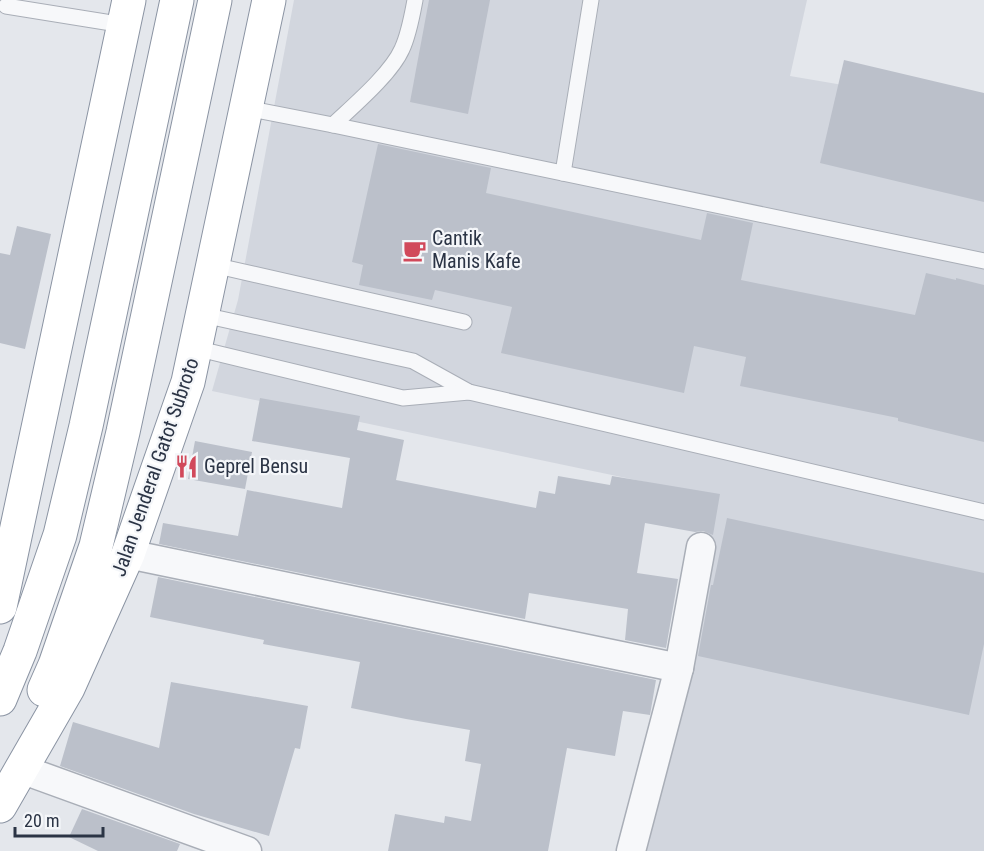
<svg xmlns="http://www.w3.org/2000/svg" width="984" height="851" viewBox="0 0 984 851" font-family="'Roboto Condensed',sans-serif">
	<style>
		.built { fill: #d2d6de }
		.building { fill: #bbc0ca }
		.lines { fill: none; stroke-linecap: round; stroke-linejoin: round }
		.lane-casing { stroke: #a9aeb7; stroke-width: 17 }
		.street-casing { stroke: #a9aeb7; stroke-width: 31 }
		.highway-casing { stroke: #8b94a3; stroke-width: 35 }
		.lane { stroke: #f7f8fa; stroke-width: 15 }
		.street { stroke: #f7f8fa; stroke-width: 28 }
		.highway { stroke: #fff; stroke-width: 33 }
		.labels { text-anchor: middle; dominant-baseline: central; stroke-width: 4.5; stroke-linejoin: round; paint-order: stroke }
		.poi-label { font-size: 20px; fill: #2b3445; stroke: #f4f6f9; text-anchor: start }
		.street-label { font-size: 20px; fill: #2b3445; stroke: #f4f6f9 }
	</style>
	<rect width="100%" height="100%" fill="#e4e7ec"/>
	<path class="built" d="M294 0H807L790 76 984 109V851H638L717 497 212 391 238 300Z"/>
	<g class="building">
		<path d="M429 0H490L468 114 410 102Z"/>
		<path d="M844 60 984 93V202L820 163Z"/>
		<path d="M378 144 491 168 486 193 701 240 707 213 753 223 741 280 915 315 926 273 956 280V278L984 285V442L898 421V418L740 386 746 357 694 346 684 393 501 353 512 307 435 290 432 300 359 285 363 265 352 262Z"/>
		<path d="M17 226 51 234 25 349 0 343V253L10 255Z"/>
		<path d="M260 398 360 416 357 430 404 440 396 480 536 508 539 491 555 494 558 476 610 485 612 476 720 494 713 535 703 531 695 532 645 523 637 573 678 579 666 648 625 640 628 609 529 593 525 619 159 544 163 523 238 536 247 490 342 508 350 458 252 441Z"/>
		<path d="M195 441 252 452 245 489 188 479Z"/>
		<path d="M727 518 984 573V644L969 715 698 656 711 585H713Z"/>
		<path d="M158 577 656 680 650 715 623 711 615 756 567 748 548 851H388L395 814 444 823 445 816 471 821 481 764 465 761 470 730 406 719 351 708 360 662 263 644 264 640 150 617Z"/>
		<path d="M171 682 308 706 300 749 295 748 269 836 194 814 60 766 73 722 159 748Z"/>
		<path d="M82 809 180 844 177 851H98L69 837Z"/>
	</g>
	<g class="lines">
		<defs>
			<g id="lane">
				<path d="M6 6 124 25"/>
				<path d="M246 108 333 125 984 261"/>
				<path d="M333 125C353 106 391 74 402 49 409 34 412 16 415 0"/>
				<path d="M563 173 591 0"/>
				<path d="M213 265 464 322"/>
				<path d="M203 315 413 361 469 392 984 512"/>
				<path d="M195 348 403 398 469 392"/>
			</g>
			<g id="street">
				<path d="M128 554 679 668"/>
				<path d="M21 769 247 851"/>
				<path d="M631 851 679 668 701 547"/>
			</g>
			<g id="highway">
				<path d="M0 607 129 0"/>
				<path d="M44 690 55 665 96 546 123 432 215 0"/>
				<path d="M0 699 20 651 60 535 86 426 177 0"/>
				<path d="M0 806 68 688 128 554 188 382 269 0"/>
			</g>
		</defs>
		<use href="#lane" class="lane-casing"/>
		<use href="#street" class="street-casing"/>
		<use href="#highway" class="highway-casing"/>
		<use href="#lane" class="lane"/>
		<use href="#street" class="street"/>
		<use href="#highway" class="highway"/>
	</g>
	<defs>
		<symbol id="cafe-bare" viewBox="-9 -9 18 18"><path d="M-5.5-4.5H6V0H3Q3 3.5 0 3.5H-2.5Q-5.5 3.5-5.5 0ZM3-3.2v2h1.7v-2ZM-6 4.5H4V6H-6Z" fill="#d1495b" stroke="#f4f6f9" stroke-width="2.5" paint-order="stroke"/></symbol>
		<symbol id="restaurant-bare" viewBox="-9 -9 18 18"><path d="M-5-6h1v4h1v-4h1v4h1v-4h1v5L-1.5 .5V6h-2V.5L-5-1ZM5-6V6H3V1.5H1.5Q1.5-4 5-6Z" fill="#d1495b" stroke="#f4f6f9" stroke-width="2.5" paint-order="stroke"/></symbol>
	</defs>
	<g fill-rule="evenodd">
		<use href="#cafe-bare" x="398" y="234" width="33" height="33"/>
		<use href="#restaurant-bare" x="170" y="450" width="33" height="33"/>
	</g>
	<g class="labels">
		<g class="poi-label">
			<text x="432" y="238">Cantik<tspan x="432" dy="23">Manis Kafe</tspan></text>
			<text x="204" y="466">Geprel Bensu</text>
		</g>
		<g class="street-label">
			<text transform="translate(155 467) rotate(-71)">Jalan Jenderal Gatot Subroto</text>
		</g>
	</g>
	<path d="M15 827v9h88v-9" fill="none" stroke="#2b3445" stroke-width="3"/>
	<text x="24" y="827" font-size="18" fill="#2b3445" stroke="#f4f6f9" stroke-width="4.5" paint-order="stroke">20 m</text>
</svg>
